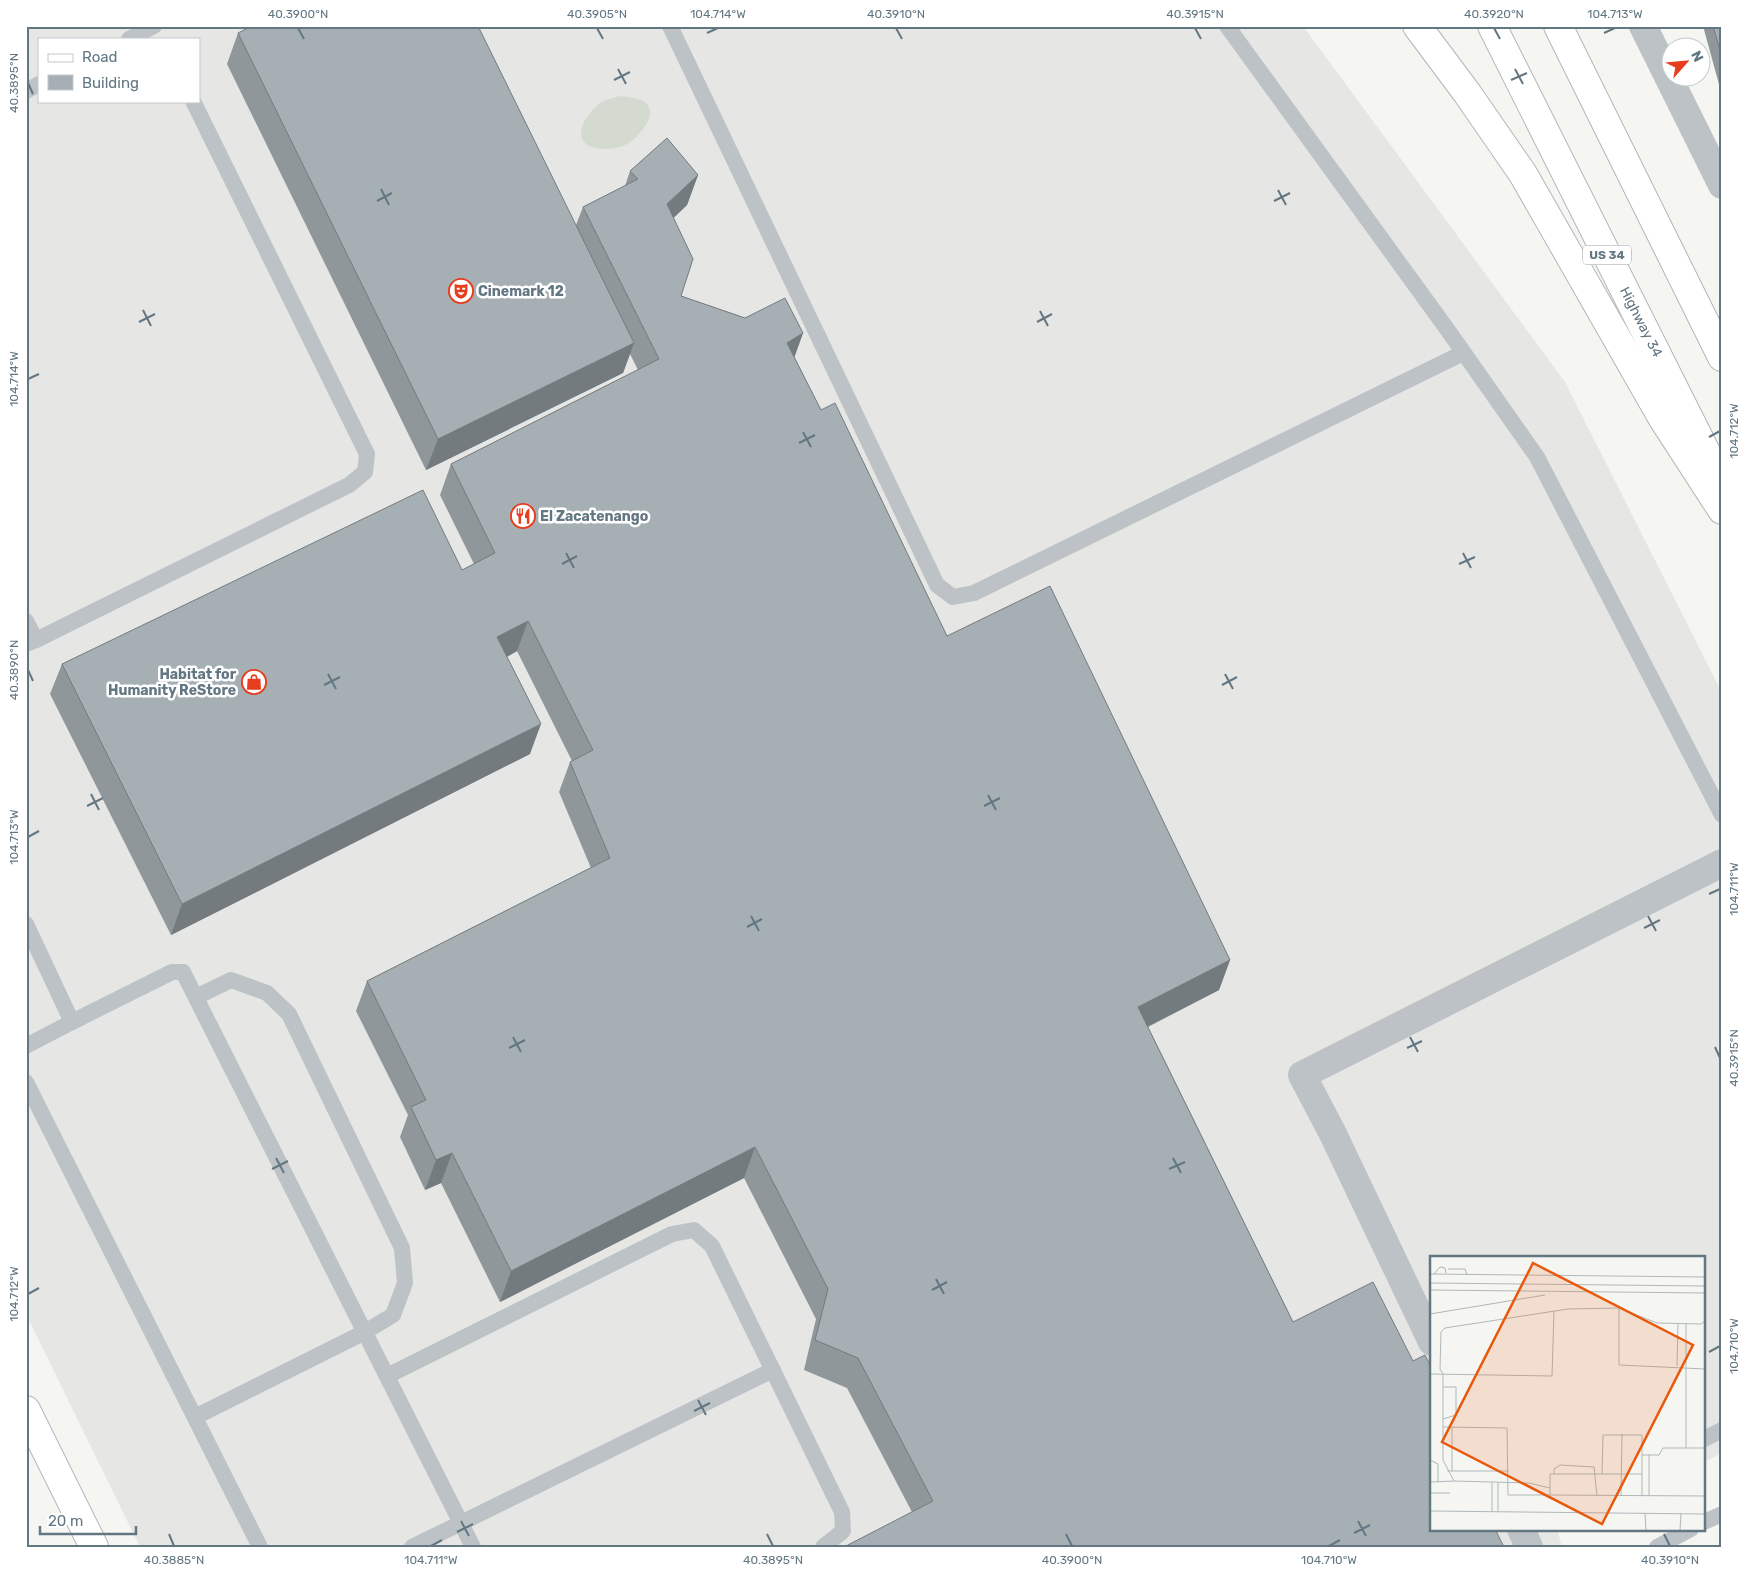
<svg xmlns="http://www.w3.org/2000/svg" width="1748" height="1573" viewBox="0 0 1748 1573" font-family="Rubik,sans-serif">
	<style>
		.built { fill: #e6e6e4; fill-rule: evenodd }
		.green { fill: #d5dad0 }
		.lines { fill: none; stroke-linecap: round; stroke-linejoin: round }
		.secondary-casing { stroke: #b2b8bc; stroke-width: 30 }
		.highway-casing { stroke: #b3b7ba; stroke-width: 30 }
		.lane { stroke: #bdc2c6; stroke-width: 16 }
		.street { stroke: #bdc2c6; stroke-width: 28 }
		.secondary { stroke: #fff; stroke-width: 28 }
		.highway { stroke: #fff; stroke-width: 28 }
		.wall { fill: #8f979b }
		.shaded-wall { fill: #747b7e }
		.building { fill: #a6b0b4; stroke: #747b7e }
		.ticks { fill: none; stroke: #637783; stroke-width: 2 }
		.labels { text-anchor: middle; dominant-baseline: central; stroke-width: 5; stroke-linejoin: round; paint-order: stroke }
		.shield { fill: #fff; stroke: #92a0a8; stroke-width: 1 }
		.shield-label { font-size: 12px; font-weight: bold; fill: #637783 }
		.poi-label { font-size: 14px; font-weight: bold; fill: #637783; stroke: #fff; text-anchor: start }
		.street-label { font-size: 14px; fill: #637783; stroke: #fff }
		.inset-road { fill: none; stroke: #aeb8bb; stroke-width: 1 }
		.view { fill: #e8590c; fill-opacity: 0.15; stroke: #e8590c; stroke-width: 2.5 }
		.inset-edge { fill: none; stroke: #637783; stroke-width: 2.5 }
		.neatline { fill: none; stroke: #637783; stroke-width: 2 }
		.ticks-label { font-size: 12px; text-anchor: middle; fill: #637783 }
	</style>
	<rect width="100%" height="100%" fill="#f5f5f1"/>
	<path class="built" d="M26 26H1303L1565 382 1722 693V1453L1704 1462V1257H1432V1529H1564L1558 1532 1562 1547H140L26 1314ZM39 39H199V101H39Z"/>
	<path class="green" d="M620 96C627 97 636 97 643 101 662 112 638 139 625 145 619 148 609 149 603 149 567 147 582 115 602 102 607 99 614 98 620 96Z"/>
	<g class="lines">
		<defs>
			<path id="secondary" d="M26 1410 94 1547"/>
			<g id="highway">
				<path d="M1417 26 1467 93 1523 174 1663 419 1722 510"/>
				<path d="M1492 26 1718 476"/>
				<path d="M1558 26 1722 357"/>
			</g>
		</defs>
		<use href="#secondary" class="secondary-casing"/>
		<use href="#highway" class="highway-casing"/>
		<g class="lane">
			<path d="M670 26 937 585 953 597 974 593 1463 353"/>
			<path d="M1227 26 1447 329 1537 457 1722 815"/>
			<path d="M129 39 154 26"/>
			<path d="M26 91 39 84"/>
			<path d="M26 621 36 640"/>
			<path d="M26 644 36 640 349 485 365 472 367 454 193 101"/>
			<path d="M26 924 72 1022 26 1046"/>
			<path d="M72 1022 172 972H183L473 1547"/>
			<path d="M26 1082 260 1547"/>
			<path d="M387 1376 672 1234 694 1230 712 1246 842 1512 843 1531 823 1547"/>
			<path d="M195 1417 365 1332 393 1315 405 1283 402 1248 289 1014 267 993 231 980 196 997"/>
			<path d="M1704 1439 1722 1430"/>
			<path d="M1704 1522 1722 1514"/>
			<path d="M412 1547 773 1370"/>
			<path d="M1657 1547 1691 1529"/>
		</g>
		<g class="street">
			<path d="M1643 26 1722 185"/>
			<path d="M1432 1342 1332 1132 1302 1075 1722 863"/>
			<path d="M1521 1529 1529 1547"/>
		</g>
		<use href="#secondary" class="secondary"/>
		<use href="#highway" class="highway"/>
	</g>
	<g class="wall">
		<path d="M1703 26H1722V88H1720Z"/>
		<path d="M238 33 576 225 583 207 625 186 630 171 698 175 687 205 673 218 681 296 745 318 803 333 794 357 821 410 947 636 1230 960 1219 990 1148 1027 1293 1322 1413 1361 1432 1369 912 1512 847 1388 804 1370 816 1319 744 1178 500 1302 441 1183 425 1190 400 1137 408 1115 356 1011 367 981 591 868 559 792 570 762 572 761 517 651 507 657 530 754 171 935 50 694 62 664 462 570 474 564 440 495 451 464 638 370 630 354 623 373 426 470 227 64Z"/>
	</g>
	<g class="shaded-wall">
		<path d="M698 175 687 205 656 235 667 204Z"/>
		<path d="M803 333 792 364 787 343Z"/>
		<path d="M634 343 623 373 426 470 438 439Z"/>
		<path d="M528 621 517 651 486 668 497 637Z"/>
		<path d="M541 724 530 754 171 935 182 904Z"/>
		<path d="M1230 960 1219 990 1127 1037 1138 1007Z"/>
		<path d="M755 1147 744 1178 500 1302 511 1271Z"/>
		<path d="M452 1153 441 1183 425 1190 436 1160Z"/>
	</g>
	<g class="building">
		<path d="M252 26H478L634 343 438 439 238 33Z"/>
		<path d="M1713 26H1722V57Z"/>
		<path d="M667 138 698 175 667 204 693 259 681 296 745 318 785 298 803 333 787 343 821 410 835 403 947 636 1050 586 1230 960 1138 1007 1293 1322 1373 1282 1413 1361 1425 1355 1432 1369V1529H1495L1504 1547H844L933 1501 858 1358 815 1340 828 1289 755 1147 511 1271 452 1153 436 1160 411 1107 426 1100 367 981 610 858 570 762 593 750 528 621 497 637 541 724 182 904 62 664 423 490 462 570 495 553 451 464 659 359 583 207 638 179 630 171Z"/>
	</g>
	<path class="ticks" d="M298 28 304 39M597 28 603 39M896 28 902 39M1195 28 1201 39M1494 28 1500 39M707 33 718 28M1604 33 1615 28M618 69 626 84M1515 69 1523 84M614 80 630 72M1511 80 1527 73M28 83 33 94M381 189 389 205M1278 190 1286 205M377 201 392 193M1274 201 1290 193M143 310 151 326M1040 311 1048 326M139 322 155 314M1037 322 1052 314M28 379 39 374M803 432 811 447M1709 437 1720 431M799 443 815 435M566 553 574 568M1463 553 1471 568M562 564 577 556M1459 564 1475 557M28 670 33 681M328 674 336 689M1225 674 1233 689M324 685 340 677M1222 685 1237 677M91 794 99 810M988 795 996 810M87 806 103 798M984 806 1000 798M28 837 39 831M1709 894 1720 889M751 916 759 931M1648 916 1656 931M747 927 762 919M1644 928 1660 920M513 1037 521 1052M1410 1037 1418 1052M1715 1047 1720 1058M509 1048 525 1040M1407 1048 1422 1041M276 1158 284 1173M1173 1158 1181 1173M272 1169 288 1161M1169 1169 1185 1162M936 1279 944 1294M932 1290 947 1282M28 1294 39 1288M1709 1352 1720 1346M698 1400 706 1415M694 1411 710 1403M461 1521 469 1536M1358 1521 1366 1536M457 1532 473 1524M1354 1533 1370 1525M169 1534 174 1546M767 1534 773 1546M1066 1534 1072 1546M1664 1534 1670 1546M431 1546 442 1540M1329 1546 1340 1540"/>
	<defs>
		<symbol id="theatre-ring" viewBox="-11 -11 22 22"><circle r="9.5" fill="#fff" stroke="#e73d1f" stroke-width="1.5"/><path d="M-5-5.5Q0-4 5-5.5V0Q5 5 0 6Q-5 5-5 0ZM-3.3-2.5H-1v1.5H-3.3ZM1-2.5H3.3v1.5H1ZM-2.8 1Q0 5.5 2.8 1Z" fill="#e73d1f"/></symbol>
		<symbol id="restaurant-ring" viewBox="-11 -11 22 22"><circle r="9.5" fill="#fff" stroke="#e73d1f" stroke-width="1.5"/><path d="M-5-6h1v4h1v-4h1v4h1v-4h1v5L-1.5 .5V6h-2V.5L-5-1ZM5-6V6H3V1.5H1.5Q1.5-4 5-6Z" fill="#e73d1f"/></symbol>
		<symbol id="shop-ring" viewBox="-11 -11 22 22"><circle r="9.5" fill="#fff" stroke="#e73d1f" stroke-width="1.5"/><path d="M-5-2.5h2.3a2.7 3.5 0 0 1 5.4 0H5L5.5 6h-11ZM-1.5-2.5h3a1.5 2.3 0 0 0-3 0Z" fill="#e73d1f"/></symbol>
	</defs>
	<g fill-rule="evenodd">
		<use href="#theatre-ring" x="447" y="277" width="28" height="28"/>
		<use href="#restaurant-ring" x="509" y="502" width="28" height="28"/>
		<use href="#shop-ring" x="240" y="668" width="28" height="28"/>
	</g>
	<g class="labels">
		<rect class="shield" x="1583" y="245.5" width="48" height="19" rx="4"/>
		<g class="shield-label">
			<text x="1607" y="255">US 34</text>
		</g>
		<g class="poi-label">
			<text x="478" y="291">Cinemark 12</text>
			<text x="540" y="516">El Zacatenango</text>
			<text x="236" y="674" text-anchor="end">Habitat for<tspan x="236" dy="16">Humanity ReStore</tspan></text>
		</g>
		<g class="street-label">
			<text transform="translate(1641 322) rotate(63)">Highway 34</text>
		</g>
	</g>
	<g transform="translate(1430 1256)">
		<rect width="275" height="275" fill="#f5f5f1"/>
		<path class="inset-road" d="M18 13H35L37 19M0 18 275 21M4 18 10 11 15 12 16 17M0 27 275 30M0 34 275 37M189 52V109L275 113M0 58 115 39M275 65 271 68 227 67 189 52 138 53 15 72 11 76 10 113 13 118V204L24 225 99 227 120 232V239L275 240M256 67V192M247 110 248 67M0 118 122 120 124 55M13 163 26 159V131H13M13 171 77 172 78 239H120M212 199H229L233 192H275M219 199V240M0 204 8 208V226M17 215H79M22 215V171M124 218V213L130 209 164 211 167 240M172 218 173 179H212V240M0 226 24 225M62 227V256M68 227V256M120 232V218H212M0 237H20M191 240 192 178M0 255 275 258M215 257 216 275M250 275 251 257"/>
		<path class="view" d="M103 7 263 89 172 268 12 186Z"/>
		<rect width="275" height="275" class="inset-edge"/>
	</g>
	<rect width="1748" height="1573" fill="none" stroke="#ffffff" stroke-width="55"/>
	<rect x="38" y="38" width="162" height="65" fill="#ffffff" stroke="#c1c9cd"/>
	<rect x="48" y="54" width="25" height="8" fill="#ffffff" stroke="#c1c9cd"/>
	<text x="82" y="62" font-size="15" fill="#637783">Road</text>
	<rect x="48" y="75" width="25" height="15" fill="#a6b0b4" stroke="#c1c9cd"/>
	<text x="82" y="88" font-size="15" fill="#637783">Building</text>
	<g transform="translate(1686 62) rotate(63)"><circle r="24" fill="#ffffff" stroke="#c1c9cd"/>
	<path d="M0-4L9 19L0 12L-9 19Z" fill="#e73d1f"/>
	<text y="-8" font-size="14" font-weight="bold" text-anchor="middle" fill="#637783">N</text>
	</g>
	<path d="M40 1526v8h96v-8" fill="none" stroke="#637783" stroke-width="2.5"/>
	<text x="48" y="1526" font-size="15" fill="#637783" stroke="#ffffff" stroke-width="4" paint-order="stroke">20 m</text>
	<rect x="28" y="28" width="1692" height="1518" class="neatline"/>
	<g class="ticks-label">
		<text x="298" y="18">40.3900°N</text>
		<text x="597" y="18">40.3905°N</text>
		<text x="718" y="18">104.714°W</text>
		<text x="896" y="18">40.3910°N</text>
		<text x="1195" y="18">40.3915°N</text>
		<text x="1494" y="18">40.3920°N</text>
		<text x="1615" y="18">104.713°W</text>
		<text transform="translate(14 83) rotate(-90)" y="4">40.3895°N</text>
		<text transform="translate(14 379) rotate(-90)" y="4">104.714°W</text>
		<text transform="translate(1734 431) rotate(-90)" y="4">104.712°W</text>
		<text transform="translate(14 670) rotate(-90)" y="4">40.3890°N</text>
		<text transform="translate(14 837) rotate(-90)" y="4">104.713°W</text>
		<text transform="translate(1734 889) rotate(-90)" y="4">104.711°W</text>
		<text transform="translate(1734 1058) rotate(-90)" y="4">40.3915°N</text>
		<text transform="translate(14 1294) rotate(-90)" y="4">104.712°W</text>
		<text transform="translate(1734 1346) rotate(-90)" y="4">104.710°W</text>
		<text x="174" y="1564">40.3885°N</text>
		<text x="431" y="1564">104.711°W</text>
		<text x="773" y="1564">40.3895°N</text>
		<text x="1072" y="1564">40.3900°N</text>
		<text x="1329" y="1564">104.710°W</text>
		<text x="1670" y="1564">40.3910°N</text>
	</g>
</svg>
